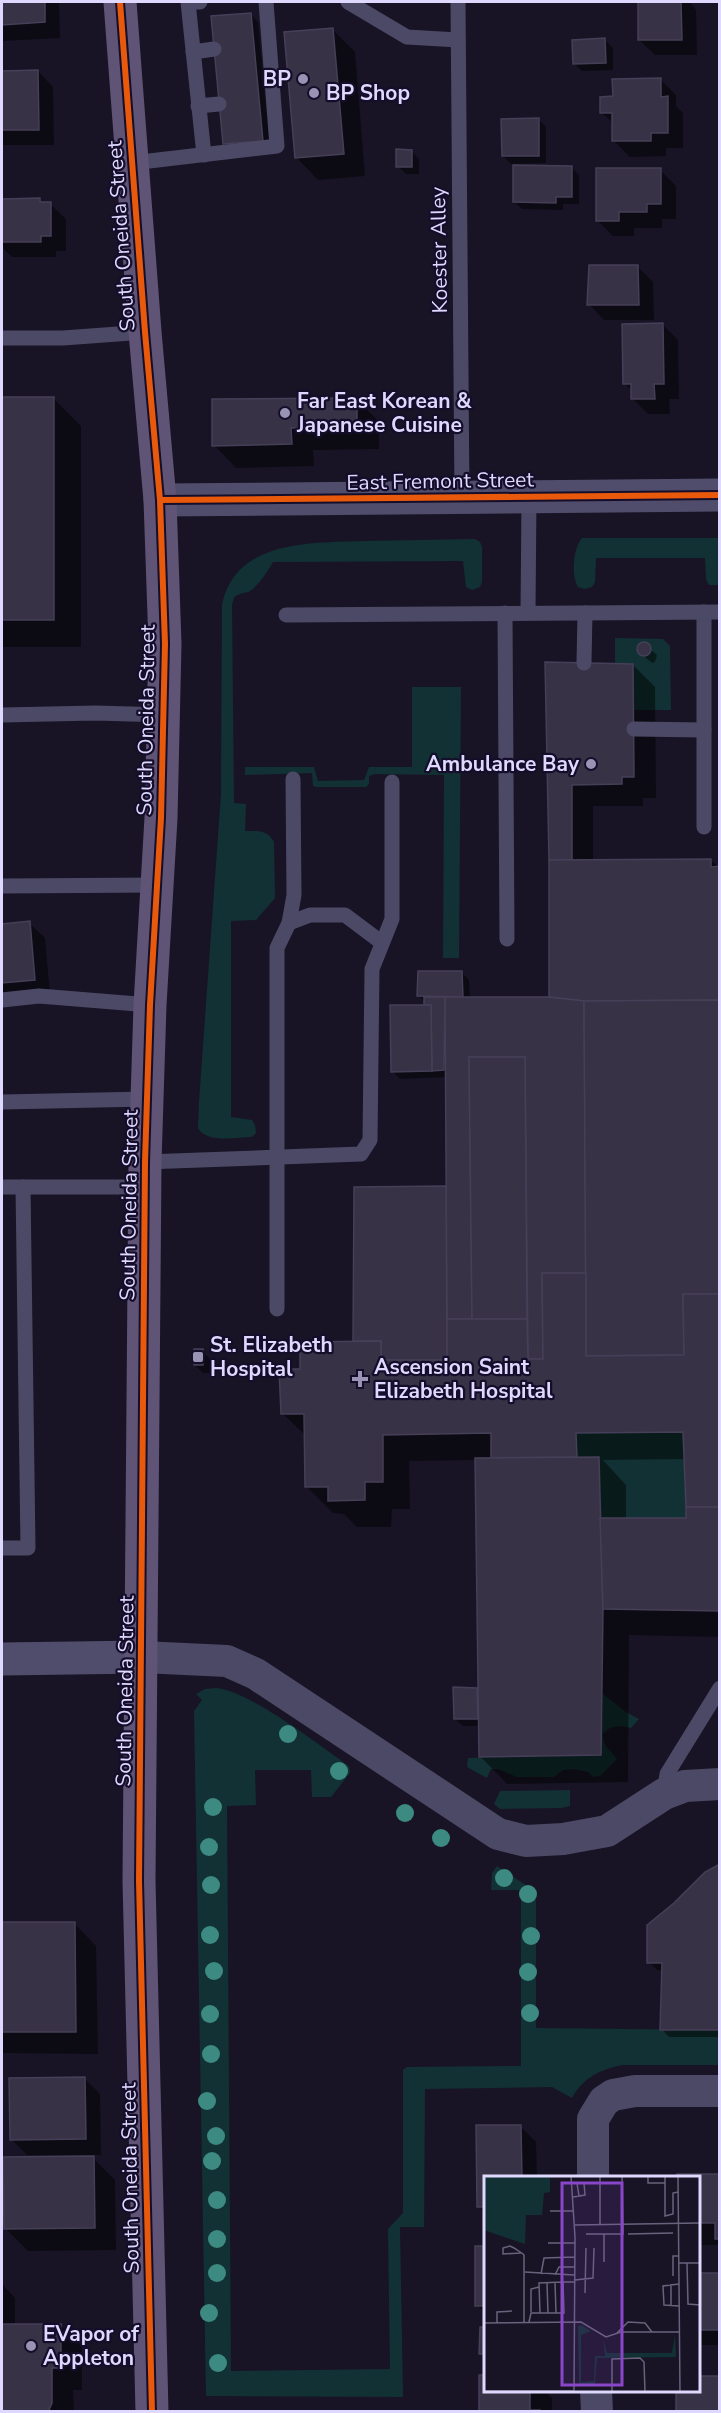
<svg xmlns="http://www.w3.org/2000/svg" width="721" height="2413" viewBox="0 0 721 2413" font-family="'Nunito Sans',sans-serif">
	<style>
		.green { fill: #123134; fill-rule: evenodd }
		.shadow { fill: #0007; fill-rule: evenodd }
		.building { fill: #383246; stroke: #453f58; stroke-width: 1.5 }
		.lines { fill: none; stroke-linecap: round; stroke-linejoin: round }
		.lane { stroke: #4b4966; stroke-width: 15 }
		.street { stroke: #4b4966; stroke-width: 32 }
		.secondary { stroke: #4f4d6b; stroke-width: 33 }
		.primary { stroke: #605476; stroke-width: 33 }
		.cycleway-casing { stroke: #150e2b; stroke-width: 10 }
		.cycleway { stroke: #e8590c; stroke-width: 6 }
		.tree { fill: #3c8a81 }
		.poi-dot { fill: #9994b3; stroke: #150e2b; stroke-width: 2 }
		.labels { text-anchor: middle; dominant-baseline: central; stroke-width: 4.5; stroke-linejoin: round; paint-order: stroke }
		.poi-label { font-size: 21px; font-weight: bold; fill: #dfd9ff; stroke: #150e2b; text-anchor: start }
		.street-label { font-size: 21px; fill: #dfd9ff; stroke: #150e2b }
		.inset-road { fill: none; stroke: #68637c; stroke-width: 1.5 }
		.view { fill: #8a46c9; fill-opacity: 0.15; stroke: #8a46c9; stroke-width: 3 }
		.inset-edge { fill: none; stroke: #dfd9ff; stroke-width: 3 }
	</style>
	<rect width="100%" height="100%" fill="#181425"/>
	<g class="green">
		<path d="M582 538H719V585H709L706 579 705 558H596L595 582 592 587 585 589 578 587C571 575 573 549 582 538Z"/>
		<path d="M475 539 480 542 482 547V582L480 587 472 590 466 587 463 561 273 562C268 571 257 588 248 592 243 593 239 594 234 597L232 605 234 803 246 804 245 831C258 831 267 829 274 842L275 898 256 920 231 921V1117L252 1120 255 1125 256 1133 252 1137C237 1137 207 1144 198 1128L199 1102 221 794 222 605C235 539 313 543 364 541 401 540 438 540 475 539Z"/>
		<path d="M615 638 663 639 670 646 671 710H634L633 664 615 663ZM644 642 649 646 651 650 645 656 639 654 638 646Z"/>
		<path d="M412 687H461L459 958H443L444 775 375 774 369 776V784L366 787H316L313 786 312 773 245 775V767H314L318 781 364 780 369 767H412Z"/>
		<path d="M683 1432 686 1518H600L599 1457H577L576 1433Z"/>
		<path d="M216 1688C250 1691 319 1745 349 1766L350 1773 331 1797H312L311 1770H255L256 1805 227 1806 231 2371 390 2369 388 2229 403 2213V2070L407 2067 521 2066V1890H491L492 1873 497 1866 536 1892V2028L719 2030V2065H622C599 2070 583 2078 572 2098L552 2087 425 2089 424 2227H400L403 2397 206 2396 194 1711 202 1700 196 1694 205 1689Z"/>
		<path d="M603 1694 626 1712 639 1719 631 1728C620 1725 611 1725 603 1734 603 1748 610 1749 617 1759L600 1776 593 1777 588 1772 573 1769 563 1770 554 1777H517L498 1769H491L487 1778 467 1767 468 1758 601 1755Z"/>
		<path d="M570 1790V1806L561 1808 500 1809 494 1804 500 1791Z"/>
	</g>
	<g class="shadow">
		<path d="M2 2H59L60 38 2 41Z"/>
		<path d="M639 2H690L696 10 697 55H655L639 40Z"/>
		<path d="M250 14 258 22 270 148 232 151 225 144Z"/>
		<path d="M333 30 355 52 365 176 318 180 296 157Z"/>
		<path d="M605 40 613 48V70L582 71 574 64Z"/>
		<path d="M38 71 53 87 54 145H2V72Z"/>
		<path d="M660 79 676 95V106L683 113V148H666V156L630 157 614 141V124L602 113 614 98Z"/>
		<path d="M539 120 546 127V163L511 164 503 156Z"/>
		<path d="M411 151 419 159V174H406L398 166Z"/>
		<path d="M571 167 579 175V204H563V210L522 209 514 202Z"/>
		<path d="M660 170 676 186V219H662V228H634V236H613L597 220Z"/>
		<path d="M2 200H39L43 204H50L66 219V251H56V257H12L2 247Z"/>
		<path d="M637 266 653 282 654 320H604L589 304Z"/>
		<path d="M662 324 678 340 679 399H669L670 414H648L632 398V391L624 383Z"/>
		<path d="M2 399H54L81 426V647H2Z"/>
		<path d="M357 399 379 422V449L313 450 314 466 236 468 214 445Z"/>
		<path d="M644 644 657 655 655 662 652 663 639 652 641 645Z"/>
		<path d="M547 664 633 665 655 687 656 798H643V806H593V861L710 860 720 868V1637L629 1635 628 1782 507 1784 480 1756V1726H463L455 1719 477 1689 479 1692 476 1460 409 1461 410 1509H392L391 1527H357L344 1514 333 1513 306 1486V1436L282 1413 302 1370 357 1343 355 1341 445 1188 447 1190V1077L400 1079 392 1071 425 1007V1002L419 996 462 973 469 980 470 999H550ZM685 1459 687 1520 626 1519V1485L603 1460Z"/>
		<path d="M29 923 45 938 50 995 2 999V926Z"/>
		<path d="M202 1351 210 1359V1373H203L195 1365Z"/>
		<path d="M720 1866V2037H669L662 2029 663 1970H657L649 1962Z"/>
		<path d="M2 1923H74L96 1946 98 2054 2 2053Z"/>
		<path d="M85 2079 100 2094 101 2155H27L11 2139Z"/>
		<path d="M520 2126 536 2142 537 2178H486V2213L479 2206 478 2127Z"/>
		<path d="M93 2158 115 2180 116 2250 28 2251 6 2229Z"/>
		<path d="M720 2175V2245H701L698 2242V2178Z"/>
		<path d="M486 2247V2314L477 2305Z"/>
		<path d="M720 2274V2345H698V2275Z"/>
		<path d="M2 2284 15 2298V2326L60 2325 82 2347V2390H73L74 2412H2Z"/>
		<path d="M486 2390H544L552 2398V2412H480Z"/>
	</g>
	<g class="building">
		<path d="M2 2H45V22L2 25Z"/>
		<path d="M638 2H681L682 40H638Z"/>
		<path d="M251 13 263 141 223 144 211 16Z"/>
		<path d="M333 28 344 154 295 158 284 32Z"/>
		<path d="M605 38 606 63 573 64 572 40Z"/>
		<path d="M38 70 39 130H2V71Z"/>
		<path d="M661 78V97L668 96V133H651V141H612V113H600V97L613 96 612 79Z"/>
		<path d="M539 118V156H502L501 119Z"/>
		<path d="M396 149 412 150V167H396Z"/>
		<path d="M513 165 572 166V197H556V203L513 202Z"/>
		<path d="M596 168H661V204H647V212H619V221H596Z"/>
		<path d="M40 198V202H51V236H41V242H2V199Z"/>
		<path d="M589 265H638L639 305H587Z"/>
		<path d="M663 323 664 384H654L655 399H631V384H623L622 324Z"/>
		<rect x="2" y="397" width="52" height="223"/>
		<path d="M357 398V427L291 428 292 444 212 446V399Z"/>
		<circle cx="644" cy="649" r="7"/>
		<path d="M545 662 633 664 634 777H622V784L572 785V860H549Z"/>
		<path d="M711 859V867L720 866V1000L584 1001 549 997V860Z"/>
		<path d="M30 921 35 980 2 983V924Z"/>
		<path d="M418 971H462L463 997 417 996Z"/>
		<path d="M424 997H445L444 1070 432 1071 431 1005H424Z"/>
		<path d="M445 997H549L584 1001 586 1273H542L543 1359H528L525 1057H469L472 1319H447Z"/>
		<path d="M720 1000V1294H683L684 1355 586 1356 584 1001Z"/>
		<path d="M390 1005H431L432 1071 391 1072Z"/>
		<path d="M469 1057H525L527 1319H472Z"/>
		<path d="M446 1186 447 1360H381V1341H353L354 1187Z"/>
		<path d="M542 1273H586V1356L684 1355 683 1294H720V1507H686L683 1432 576 1433 577 1457 491 1458V1433L383 1435V1482H365V1500L328 1501V1487H305L304 1414H281L279 1369H300V1342L381 1341V1360H447V1319H527L528 1359H543Z"/>
		<rect x="194" y="1349" width="9" height="16"/>
		<path d="M599 1457 603 1609 601 1755 479 1757 475 1458Z"/>
		<path d="M686 1507H720V1611L603 1609 600 1518H686Z"/>
		<path d="M453 1687 477 1688 478 1719H454Z"/>
		<path d="M720 1864V2030H660L662 1963H647V1925L674 1903 705 1872Z"/>
		<path d="M2 1922H75L76 2032H2Z"/>
		<path d="M85 2077 86 2139 10 2140 9 2078Z"/>
		<path d="M476 2125H521L522 2178H486V2207H477Z"/>
		<path d="M94 2156 95 2228 4 2229 3 2157Z"/>
		<path d="M677 2174H720V2239H715V2223H698V2178H677Z"/>
		<rect x="475" y="2246" width="11" height="60"/>
		<rect x="698" y="2273" width="22" height="57"/>
		<path d="M2 2324H61V2368H52V2403L48 2412H2Z"/>
		<path d="M480 2327H486V2354H479Z"/>
		<path d="M479 2375H486V2390H530V2410H540V2412H479Z"/>
		<path d="M698 2376H720V2412H676V2390H698Z"/>
	</g>
	<g class="lines">
		<g class="lane">
			<path d="M200 2H188L204 155"/>
			<path d="M348 2 407 37 458 40"/>
			<path d="M458 2 462 498"/>
			<path d="M193 52 214 49"/>
			<path d="M198 106 219 104"/>
			<path d="M132 163 277 146 266 2"/>
			<path d="M2 338H63L145 332"/>
			<path d="M704 612V827"/>
			<path d="M505 613 507 939"/>
			<path d="M528 613 529 497"/>
			<path d="M286 615 720 612"/>
			<path d="M584 663 585 613"/>
			<path d="M2 715 96 713 165 715"/>
			<path d="M634 729 704 730"/>
			<path d="M2 886 158 885"/>
			<path d="M289 923 310 915H345L381 942"/>
			<path d="M2 1000 39 996 150 1005"/>
			<path d="M2 1102 147 1099"/>
			<path d="M145 1162 361 1154 370 1140 372 969 392 919V782"/>
			<path d="M2 1187H23"/>
			<path d="M277 1309V948L289 923 294 895 293 779"/>
			<path d="M2 1548H28L23 1187H145"/>
			<path d="M664 1794 667 1774 720 1688"/>
		</g>
		<g class="street">
			<path d="M142 1657 227 1661 256 1674 498 1834 526 1841 563 1839 607 1831 664 1794 685 1786 720 1784"/>
			<path d="M593 2178V2119L604 2101 613 2095 635 2091H720"/>
			<path d="M596 2390 597 2412"/>
		</g>
		<g class="secondary">
			<path d="M160 500 720 495"/>
			<path d="M2 1659 142 1657"/>
		</g>
		<path class="primary" d="M120 2 145 332 160 500 165 644 161 818 150 1005 145 1162 139 1881 152 2412"/>
		<defs>
			<g id="cycleway">
				<path d="M120 2 145 332 160 500 165 644 161 818 150 1005 145 1162 139 1881 152 2412"/>
				<path d="M160 500 720 495"/>
			</g>
		</defs>
		<use href="#cycleway" class="cycleway-casing"/>
		<use href="#cycleway" class="cycleway"/>
	</g>
	<g class="tree">
		<circle cx="288" cy="1734" r="9"/>
		<circle cx="339" cy="1771" r="9"/>
		<circle cx="213" cy="1807" r="9"/>
		<circle cx="405" cy="1813" r="9"/>
		<circle cx="441" cy="1838" r="9"/>
		<circle cx="209" cy="1847" r="9"/>
		<circle cx="504" cy="1878" r="9"/>
		<circle cx="211" cy="1885" r="9"/>
		<circle cx="528" cy="1894" r="9"/>
		<circle cx="210" cy="1935" r="9"/>
		<circle cx="531" cy="1936" r="9"/>
		<circle cx="214" cy="1971" r="9"/>
		<circle cx="528" cy="1972" r="9"/>
		<circle cx="530" cy="2013" r="9"/>
		<circle cx="210" cy="2014" r="9"/>
		<circle cx="211" cy="2054" r="9"/>
		<circle cx="207" cy="2101" r="9"/>
		<circle cx="216" cy="2136" r="9"/>
		<circle cx="212" cy="2161" r="9"/>
		<circle cx="217" cy="2200" r="9"/>
		<circle cx="217" cy="2239" r="9"/>
		<circle cx="217" cy="2273" r="9"/>
		<circle cx="209" cy="2313" r="9"/>
		<circle cx="218" cy="2363" r="9"/>
	</g>
	<g class="poi-dot">
		<circle cx="303" cy="79" r="6"/>
		<circle cx="314" cy="93" r="6"/>
		<circle cx="285" cy="413" r="6"/>
		<circle cx="591" cy="764" r="6"/>
		<rect x="192" y="1351" width="12" height="12" rx="3"/>
		<path d="M357 1370h6v6h6v6h-6v6h-6v-6h-6v-6h6z"/>
		<circle cx="31" cy="2346" r="6"/>
	</g>
	<g class="labels">
		<g class="poi-label">
			<text x="291" y="79" text-anchor="end">BP</text>
			<text x="326" y="93">BP Shop</text>
			<text x="297" y="401">Far East Korean &amp;<tspan x="297" dy="24">Japanese Cuisine</tspan></text>
			<text x="579" y="764" text-anchor="end">Ambulance Bay</text>
			<text x="210" y="1345">St. Elizabeth<tspan x="210" dy="24">Hospital</tspan></text>
			<text x="374" y="1367">Ascension Saint<tspan x="374" dy="24">Elizabeth Hospital</tspan></text>
			<text x="43" y="2334">EVapor of<tspan x="43" dy="24">Appleton</tspan></text>
		</g>
		<g class="street-label">
			<text transform="translate(121 236) rotate(-94)">South Oneida Street</text>
			<text transform="translate(439 250) rotate(-91)">Koester Alley</text>
			<text transform="translate(440 481) rotate(-1)">East Fremont Street</text>
			<text transform="translate(146 720) rotate(-89)">South Oneida Street</text>
			<text transform="translate(129 1205) rotate(-89)">South Oneida Street</text>
			<text transform="translate(125 1691) rotate(-89)">South Oneida Street</text>
			<text transform="translate(130 2178) rotate(-91)">South Oneida Street</text>
		</g>
	</g>
	<g transform="translate(484 2176)">
		<rect width="216" height="216" fill="#181425"/>
		<path d="M0 0H66V16L60 17 58 39H42L41 68 0 54ZM97 149 107 155 97 159V206L110 205 111 180H121L119 163 123 177H188L191 158 192 181 113 182 111 208H95L94 150Z" fill="#123134"/>
		<path class="inset-road" d="M65 0H188M87 0 91 61 90 216M164 0V7H181M181 0V40L189 38V17L194 16M194 0 196 216M116 1V49M89 21 101 19 100 7H93L95 20M66 35H90M91 49 216 47M102 58H139L138 0M120 58V86M144 58 189 57M64 67H91M37 77 19 78V72L26 70 30 72 39 78 40 79V146M195 87H216M203 87 204 128 216 129M41 96 90 99M57 98 60 82 91 81M71 99 75 91H90M189 100V80H195M91 104 109 102 110 72M71 106 72 137M63 107 64 137M187 108V130M101 117 102 72M195 130 180 129 179 110 195 108M47 136V113L55 111M56 137 55 107 79 106M45 146 47 137H80L79 106H90M0 147 97 146 122 161 137 156H195M13 147V136L28 135M133 157 144 146 161 147 168 156M0 215H90M128 216V183L156 182 160 186 161 216"/>
		<path class="view" d="M78 7H138V209H78Z"/>
		<rect width="216" height="216" class="inset-edge"/>
	</g>
	<rect width="721" height="2413" fill="none" stroke="#dfd9ff" stroke-width="6"/>
</svg>
